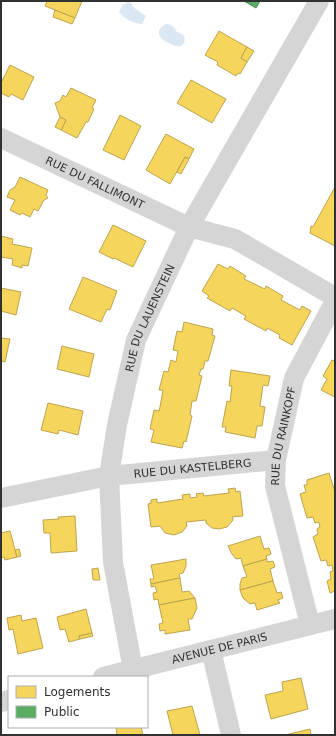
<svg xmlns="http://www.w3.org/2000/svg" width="336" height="736" viewBox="0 0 336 736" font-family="'DejaVu Sans',sans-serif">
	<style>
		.water { fill: #dbe7f2 }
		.homes { fill: #f6d55c; stroke: #bba44f }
		.public { fill: #5aae61; stroke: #4e8853 }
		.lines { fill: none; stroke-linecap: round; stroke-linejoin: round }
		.minor { stroke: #d5d5d5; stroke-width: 20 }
		.labels { text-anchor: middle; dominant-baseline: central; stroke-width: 4; stroke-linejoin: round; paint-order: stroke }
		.street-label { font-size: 11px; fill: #313131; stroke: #fff }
	</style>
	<rect width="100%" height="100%" fill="#fff"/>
	<g class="water">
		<path d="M129 2 132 4 133 7 140 12 146 16 142 24C132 23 125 19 119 12L123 4 125 5 126 3Z"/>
		<path d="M166 24C172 24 174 27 177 32 179 33 181 33 183 35 186 38 185 44 181 46 176 48 160 40 159 34 158 29 162 26 166 24Z"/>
	</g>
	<g class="homes">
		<path d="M47 1H82L75 18 45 6Z"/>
		<path d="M55 10 75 18 72 24 53 17Z"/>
		<path d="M219 31 247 47 241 58 247 62 240 74 238 73 236 76 217 65 218 62 205 55Z"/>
		<path d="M247 47 254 51 247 62 241 58Z"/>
		<path d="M10 65 34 77 23 100 11 94 9 97 1 93V83Z"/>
		<path d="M191 80 226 99 212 123 177 103Z"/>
		<path d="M71 88 96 100 92 108 94 109 88 122H86L77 138 61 130 66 120 60 117 55 103 60 101 63 95 66 97Z"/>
		<path d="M120 115 141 126 124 160 103 150Z"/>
		<path d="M60 117 66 120 61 130 55 127Z"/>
		<path d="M166 134 194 149 189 159 185 157 170 184 146 170Z"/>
		<path d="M185 157 189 159 181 174 177 172Z"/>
		<path d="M20 177 48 190 46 195 48 198 44 200 38 211 34 209 30 217 22 213 20 215 10 210 15 200 7 197 10 190 15 187Z"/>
		<path d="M335 187V246L310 233 311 226 313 227Z"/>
		<path d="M113 225 146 241 133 267 114 258 113 259 99 252Z"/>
		<path d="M1 236 13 239 12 244 32 248 28 266 22 265V268L12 265 13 259 1 257Z"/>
		<path d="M218 264 228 269 230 266 246 276 244 279 265 289 266 286 283 296 281 300 300 310 302 306 311 311 292 345 279 338 280 335 267 328 266 331 244 319 246 316 232 308 230 311 207 298 209 296 202 291Z"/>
		<path d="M83 277 117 291 110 310 107 309 101 322 69 309Z"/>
		<path d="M1 288 21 292 16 315 1 311Z"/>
		<path d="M184 322 213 329 212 335 215 336 208 361H205L203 369H201L199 375 202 376 196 401H192L190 415 192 416 186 442 184 441 182 448 151 442 154 430 150 429 154 410 159 411 160 407 163 390H159L164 371 168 372 171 360 176 362 178 351 173 350 177 331 182 332Z"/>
		<path d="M1 338 10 339 5 362 1 361Z"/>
		<path d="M62 346 94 354 89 377 57 369Z"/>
		<path d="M332 360 335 361V397L321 390 327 379 323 376Z"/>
		<path d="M231 370 270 376 268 386 263 385 260 406 265 407 262 426H257L255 438 225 432 226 427H222L227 401 230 402 232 386H229Z"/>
		<path d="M48 403 83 411 78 435 59 430 58 434 41 430Z"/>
		<path d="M329 473 335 492V591L330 593 327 581 331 579 330 572 333 571 332 565 328 566 326 560 321 561 313 537 318 534 317 529 320 527 319 522 315 523 313 517 307 518 300 494 306 492 304 485H307V480Z"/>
		<path d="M235 488 236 492 240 491 243 516 232 517 233 520 227 527 219 529 212 528 206 523V520L186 522 187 526 182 532 174 535 165 533 160 526 151 527 148 504 151 503V500L157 499V503L183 499 182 495 190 494V498L197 497 196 494 203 493 204 496 229 493 228 489Z"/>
		<path d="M75 516 77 551 51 553 50 533H44L43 520 59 519 58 517Z"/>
		<path d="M10 531 17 557 5 560 4 557 1 558V533Z"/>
		<path d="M260 536 264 549 269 548 271 554 266 556 267 559 243 566 241 558 236 559 232 554 228 546Z"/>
		<path d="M19 549 21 556 17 557 15 550Z"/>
		<path d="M186 559V566L183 573 179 574 180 578 151 584 150 579H154L151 565Z"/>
		<path d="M267 559V562L273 561 275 567 270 569 273 581 240 590V584L242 578 247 577 243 566Z"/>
		<path d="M98 568 100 580H93L92 569Z"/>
		<path d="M180 578 182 592 189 591 195 598 159 605 158 599 154 600 153 593 157 592 155 586 151 587V584Z"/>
		<path d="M273 581 277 593 281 592 283 598 278 600 280 603 257 610 255 603 250 604 243 598 240 590Z"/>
		<path d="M195 598 197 608 192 619H188L190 630 165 634V630L160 631 159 624 163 623 159 605Z"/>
		<path d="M86 609 92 633 79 636 80 639 69 642 65 629 60 630 57 617Z"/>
		<path d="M21 615 22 621 36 618 43 648 18 654 13 629 9 630 7 618Z"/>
		<path d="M92 633 93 636 80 639 79 636Z"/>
		<path d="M301 678 308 709 271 719 265 695 283 691 282 682Z"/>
		<path d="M192 706 200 735H173L167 711Z"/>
		<path d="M116 727H141L143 735H117Z"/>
		<path d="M310 729 311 735H285Z"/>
	</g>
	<path class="public" d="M244 1H260L256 8Z"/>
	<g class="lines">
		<g class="minor">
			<path id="s1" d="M1 138 189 227 235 239 335 297"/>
			<path id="s2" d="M1 498 109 476 276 460"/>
			<path id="s3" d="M310 625 275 486 276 460 294 378 335 301"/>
			<path d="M211 650 231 735"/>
			<path id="s4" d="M133 670 113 562 109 476 117 425 136 340 189 227 319 1"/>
			<path id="s5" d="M103 677 335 619"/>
			<path d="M1 702 9 700"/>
		</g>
	</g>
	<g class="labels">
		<g class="street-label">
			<text stroke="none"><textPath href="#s1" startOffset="104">RUE DU FALLIMONT</textPath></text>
			<text stroke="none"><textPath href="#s4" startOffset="360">RUE DU LAUENSTEIN</textPath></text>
			<text stroke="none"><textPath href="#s3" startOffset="194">RUE DU RAINKOPF</textPath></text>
			<text stroke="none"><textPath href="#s2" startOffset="194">RUE DU KASTELBERG</textPath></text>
			<text stroke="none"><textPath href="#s5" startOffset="120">AVENUE DE PARIS</textPath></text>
		</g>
	</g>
	<rect width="336" height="736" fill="none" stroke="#313131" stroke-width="4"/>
	<rect x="8" y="676" width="140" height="52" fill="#ffffff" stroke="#adadad"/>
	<rect x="16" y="686" width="20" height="12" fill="#f6d55c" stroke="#adadad"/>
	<text x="44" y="696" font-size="12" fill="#313131">Logements</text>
	<rect x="16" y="706" width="20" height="12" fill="#5aae61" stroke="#adadad"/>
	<text x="44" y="716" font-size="12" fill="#313131">Public</text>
</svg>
